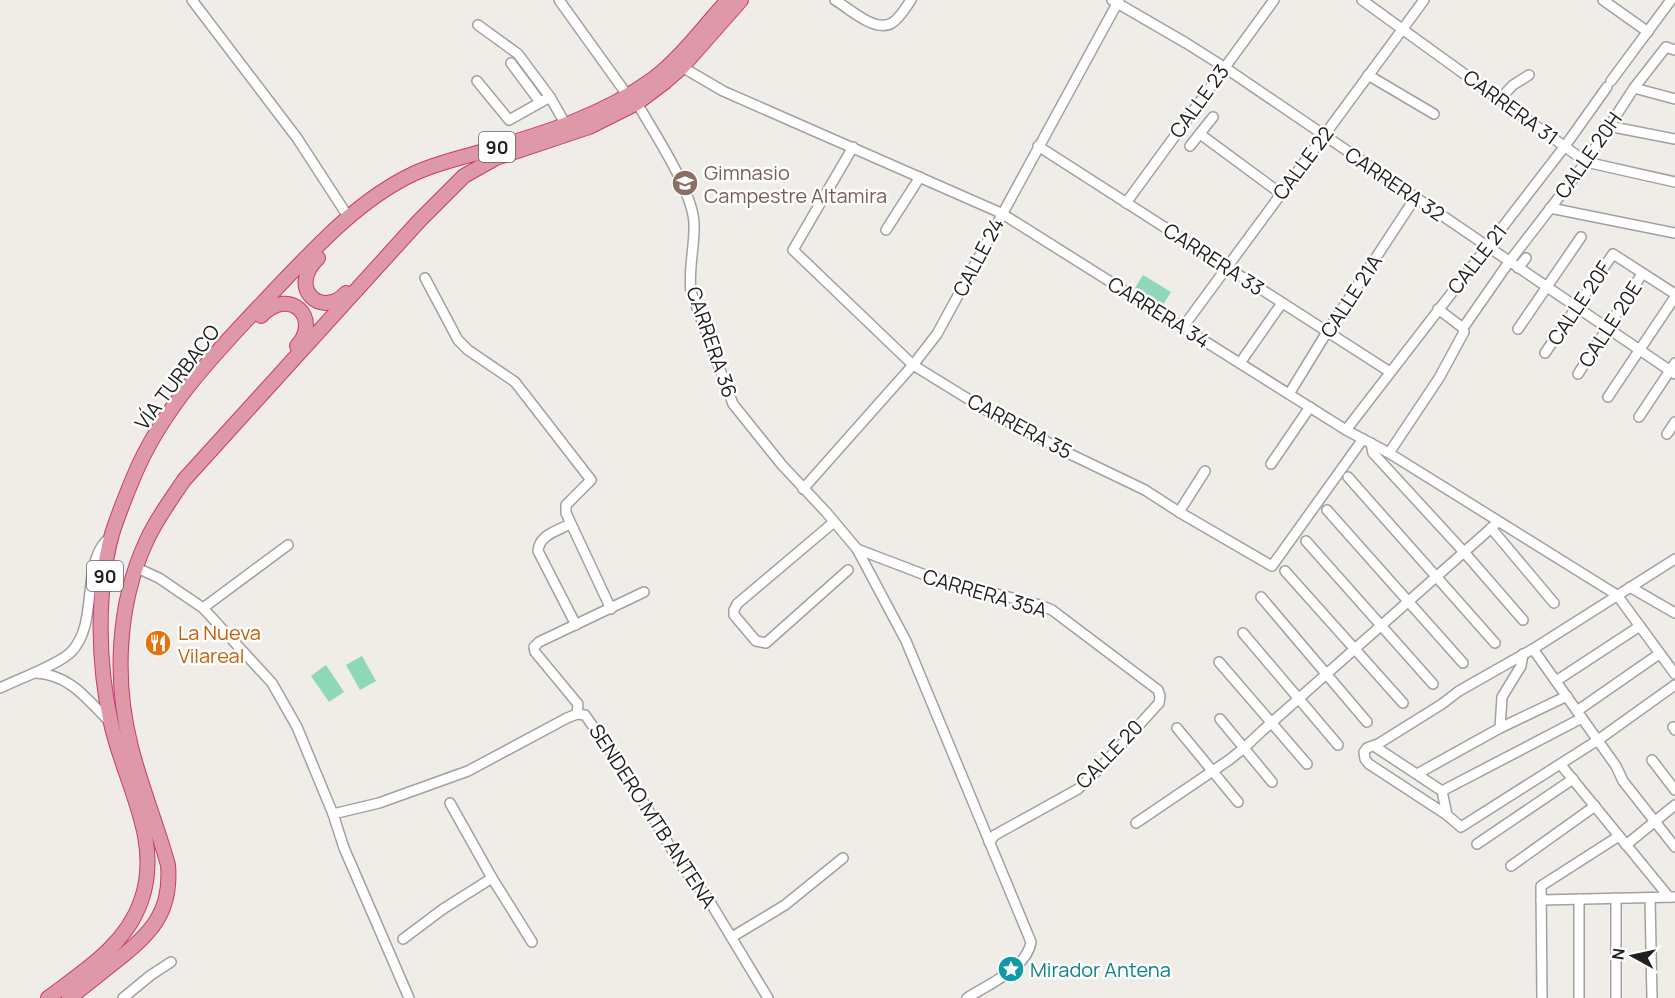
<svg xmlns="http://www.w3.org/2000/svg" width="1675" height="998" viewBox="0 0 1675 998" font-family="Manrope,sans-serif">
	<style>
		.pitch { fill: #8ed7b8 }
		.lines { fill: none; stroke-linecap: round; stroke-linejoin: round }
		.minor-casing { stroke: #a1a1a1; stroke-width: 12 }
		.highway-casing { stroke: #cb3870; stroke-width: 16 }
		.minor { stroke: #fff; stroke-width: 9 }
		.highway { stroke: #df98a8; stroke-width: 14 }
		.labels { text-anchor: middle; dominant-baseline: central; stroke-width: 5; stroke-linejoin: round; paint-order: stroke }
		.shield { fill: #fff; stroke: #636363; stroke-width: 1.5 }
		.shield-label { font-size: 18px; font-weight: bold; fill: #202020 }
		.street-label { font-size: 20px; fill: #202020; stroke: #fff }
		.education-label { font-size: 20px; fill: #785e54; stroke: #fff; text-anchor: start }
		.food-label { font-size: 20px; fill: #c56008; stroke: #fff; text-anchor: start }
		.culture-label { font-size: 20px; fill: #0d838f; stroke: #fff; text-anchor: start }
	</style>
	<rect width="100%" height="100%" fill="#f0ede8"/>
	<g class="pitch">
		<path d="M1143 275 1171 292 1163 305 1135 288Z"/>
		<path d="M362 656 376 681 360 690 346 665Z"/>
		<path d="M326 665 344 692 329 702 311 676Z"/>
	</g>
	<g class="lines">
		<defs>
			<g id="minor">
				<path d="M192 0 297 138 349 218"/>
				<path d="M559 0 628 96"/>
				<path d="M835 0C850 9 875 33 892 23 900 18 906 7 911 0"/>
				<path d="M1112 0 1186 43 1224 67 1675 374"/>
				<path d="M1362 0 1586 162 1675 182"/>
				<path d="M1603 0 1648 32"/>
				<path d="M478 25 518 54 550 97 566 125"/>
				<path d="M511 63 540 102"/>
				<path d="M682 67 723 91 1001 213 1346 430 1389 453 1617 595 1675 674"/>
				<path d="M1368 75 1434 114"/>
				<path d="M477 81 509 120 550 97"/>
				<path d="M1611 81 1671 0"/>
				<path d="M1634 88 1675 99"/>
				<path d="M1500 99 1513 85 1529 75"/>
				<path d="M637 103C654 133 692 189 694 223 695 246 688 269 691 292L733 404 782 465 826 512 857 549 906 641 1031 942C1027 968 989 984 967 998"/>
				<path d="M1608 126 1675 139"/>
				<path d="M1200 134 1280 193"/>
				<path d="M1038 146 1390 372"/>
				<path d="M1190 146 1213 117"/>
				<path d="M853 147 793 250 913 365 986 410 1070 454 1145 490 1179 512 1272 566 1363 439"/>
				<path d="M1126 203 1274 0"/>
				<path d="M1550 208 1675 233"/>
				<path d="M886 230 920 177"/>
				<path d="M1518 268 1526 258"/>
				<path d="M425 278 458 340 468 350 515 382 591 480 566 505V513L611 609"/>
				<path d="M1183 327 1424 0"/>
				<path d="M1463 328 1509 262 1586 162 1634 88 1666 47 1675 50"/>
				<path d="M1518 329 1581 237"/>
				<path d="M1545 353 1613 254 1675 294"/>
				<path d="M1240 363 1282 303"/>
				<path d="M1578 374 1642 274"/>
				<path d="M1289 394 1327 332 1415 198"/>
				<path d="M1608 397 1675 297"/>
				<path d="M1639 417 1675 363"/>
				<path d="M1346 430 1565 146 1607 87"/>
				<path d="M1667 434 1675 422"/>
				<path d="M1371 443 1373 453 1464 552 1523 620"/>
				<path d="M1389 453 1439 378 1464 332 1463 328 1438 309"/>
				<path d="M1271 464 1310 407"/>
				<path d="M1348 477 1495 643"/>
				<path d="M803 489 913 365 937 334 1119 0"/>
				<path d="M1327 510 1463 663"/>
				<path d="M1179 512 1205 471"/>
				<path d="M834 522 737 604 734 610V615L756 641 766 643 848 570"/>
				<path d="M570 524C557 531 539 535 538 551L576 625"/>
				<path d="M1491 528 1554 603"/>
				<path d="M1306 541 1433 684"/>
				<path d="M857 549 933 578 1040 605 1052 610 1158 690 1160 696 1159 703 1100 768 1078 789 995 835 989 842"/>
				<path d="M137 568 159 578 203 608 272 683 297 727 333 814 344 848 409 998"/>
				<path d="M1285 571 1403 703"/>
				<path d="M1630 587 1675 613"/>
				<path d="M1261 597 1367 722"/>
				<path d="M203 608 288 545"/>
				<path d="M1243 633 1338 745"/>
				<path d="M1533 649 1616 766 1623 781 1675 847"/>
				<path d="M1219 662 1307 764"/>
				<path d="M36 673C70 675 86 698 109 721"/>
				<path d="M1556 681 1640 626"/>
				<path d="M0 688C16 680 60 664 71 652 97 626 83 575 102 546 104 543 108 539 111 536"/>
				<path d="M1577 711 1659 654"/>
				<path d="M577 714 578 704 535 652 534 647 539 642 644 592"/>
				<path d="M1220 719 1272 782"/>
				<path d="M1673 727 1675 730"/>
				<path d="M1177 728 1238 802"/>
				<path d="M1500 728 1502 697 1521 666 1523 654"/>
				<path d="M1374 746 1442 791 1447 815 1461 827 1598 740 1675 685"/>
				<path d="M1652 760 1675 790"/>
				<path d="M1561 765 1669 897"/>
				<path d="M1417 774 1500 728 1567 696"/>
				<path d="M1442 791 1582 718"/>
				<path d="M450 803 492 878 532 942"/>
				<path d="M333 814 379 803 468 771 567 718 577 714 585 715 626 773 683 868 707 897 768 998"/>
				<path d="M1447 815 1369 764 1365 759 1364 752 1367 748 1378 744 1442 704 1459 691 1533 649 1675 559"/>
				<path d="M1136 823 1229 760 1244 748 1262 731 1498 522"/>
				<path d="M1477 844 1573 779"/>
				<path d="M1626 845 1675 805"/>
				<path d="M1511 866 1595 806"/>
				<path d="M1650 898 1652 998"/>
				<path d="M1579 899V998"/>
				<path d="M1541 900 1674 897"/>
				<path d="M732 937 785 905 843 858"/>
				<path d="M403 939 443 909 492 878"/>
				<path d="M123 998 151 975 171 962"/>
				<path d="M1542 998 1541 886 1619 836"/>
				<path d="M1616 998V898"/>
			</g>
			<g id="highway">
				<path d="M318 258C286 289 323 319 346 293"/>
				<path d="M261 316C290 285 322 319 297 346"/>
				<path d="M48 998C84 971 126 945 141 901 163 840 124 783 111 723 98 665 96 592 112 534 118 515 126 495 134 476 164 404 220 348 273 292 314 249 358 200 413 174 438 162 465 157 491 149 548 132 604 115 653 79 681 58 704 26 728 0"/>
				<path d="M69 998C85 986 101 973 116 961 151 934 172 912 168 865 157 825 141 787 131 747 114 681 117 605 146 542 156 519 171 500 184 480L419 221 464 176 496 158 589 127 637 103 665 82 682 67 741 0"/>
			</g>
		</defs>
		<use href="#minor" class="minor-casing"/>
		<use href="#highway" class="highway-casing"/>
		<use href="#minor" class="minor"/>
		<use href="#highway" class="highway"/>
	</g>
	<defs>
		<symbol id="school-disc" viewBox="-11 -11 22 22"><circle r="9.5" fill="#8d6e63" stroke="#fff"/><path d="M0-5L7-2L0 1L-7-2ZM-4 1L0 2.5L4 1V4Q0 6-4 4Z" fill="#fff"/></symbol>
		<symbol id="restaurant-disc" viewBox="-11 -11 22 22"><circle r="9.5" fill="#e8710a" stroke="#fff"/><path d="M-5-6h1v4h1v-4h1v4h1v-4h1v5L-1.5 .5V6h-2V.5L-5-1ZM5-6V6H3V1.5H1.5Q1.5-4 5-6Z" fill="#fff"/></symbol>
		<symbol id="sight-disc" viewBox="-11 -11 22 22"><circle r="9.5" fill="#0f9aa8" stroke="#fff"/><path d="M0-6L1.8-2.2L6-1.7L2.9 1.2L3.7 5.4L0 3.3L-3.7 5.4L-2.9 1.2L-6-1.7L-1.8-2.2Z" fill="#fff"/></symbol>
	</defs>
	<g fill-rule="evenodd">
		<use href="#school-disc" x="670" y="168" width="30" height="30"/>
		<use href="#restaurant-disc" x="143" y="628" width="30" height="30"/>
		<use href="#sight-disc" x="996" y="954" width="30" height="30"/>
	</g>
	<g class="labels">
		<g class="shield">
			<rect x="479" y="132" width="36" height="30" rx="4.5"/>
			<rect x="87" y="561" width="36" height="30" rx="4.5"/>
		</g>
		<g class="shield-label">
			<text x="497" y="147">90</text>
			<text x="105" y="576">90</text>
		</g>
		<g class="street-label">
			<text transform="translate(1199 101) rotate(-54)">CALLE 23</text>
			<text transform="translate(1511 107) rotate(36)">CARRERA 31</text>
			<text transform="translate(1588 155) rotate(-55)">CALLE 20H</text>
			<text transform="translate(1303 163) rotate(-53)">CALLE 22</text>
			<text transform="translate(1395 184) rotate(34)">CARRERA 32</text>
			<text transform="translate(978 257) rotate(-62)">CALLE 24</text>
			<text transform="translate(1214 259) rotate(33)">CARRERA 33</text>
			<text transform="translate(1477 259) rotate(-52)">CALLE 21</text>
			<text transform="translate(1351 296) rotate(-57)">CALLE 21A</text>
			<text transform="translate(1579 303) rotate(-56)">CALLE 20F</text>
			<text transform="translate(1159 312) rotate(32)">CARRERA 34</text>
			<text transform="translate(1610 324) rotate(-57)">CALLE 20E</text>
			<text transform="translate(712 342) rotate(71)">CARRERA 36</text>
			<text transform="translate(177 377) rotate(-53)">VÍA TURBACO</text>
			<text transform="translate(1020 426) rotate(28)">CARRERA 35</text>
			<text transform="translate(985 593) rotate(16)">CARRERA 35A</text>
			<text transform="translate(1109 754) rotate(-46)">CALLE 20</text>
			<text transform="translate(653 816) rotate(57)">SENDERO MTB ANTENA</text>
		</g>
		<g class="education-label">
			<text x="704" y="172">Gimnasio<tspan x="704" dy="23">Campestre Altamira</tspan></text>
		</g>
		<g class="food-label">
			<text x="178" y="632">La Nueva<tspan x="178" dy="23">Vilareal</tspan></text>
		</g>
		<g class="culture-label">
			<text x="1030" y="969">Mirador Antena</text>
		</g>
	</g>
	<g transform="translate(1633 956) rotate(278)" stroke="#ffffff" stroke-width="4.5" paint-order="stroke">
	<path d="M0-4.5L10 22L0 15L-10 22Z" fill="#202020"/>
	<text y="-9" font-size="16" font-weight="bold" text-anchor="middle" fill="#202020">N</text>
	</g>
</svg>
